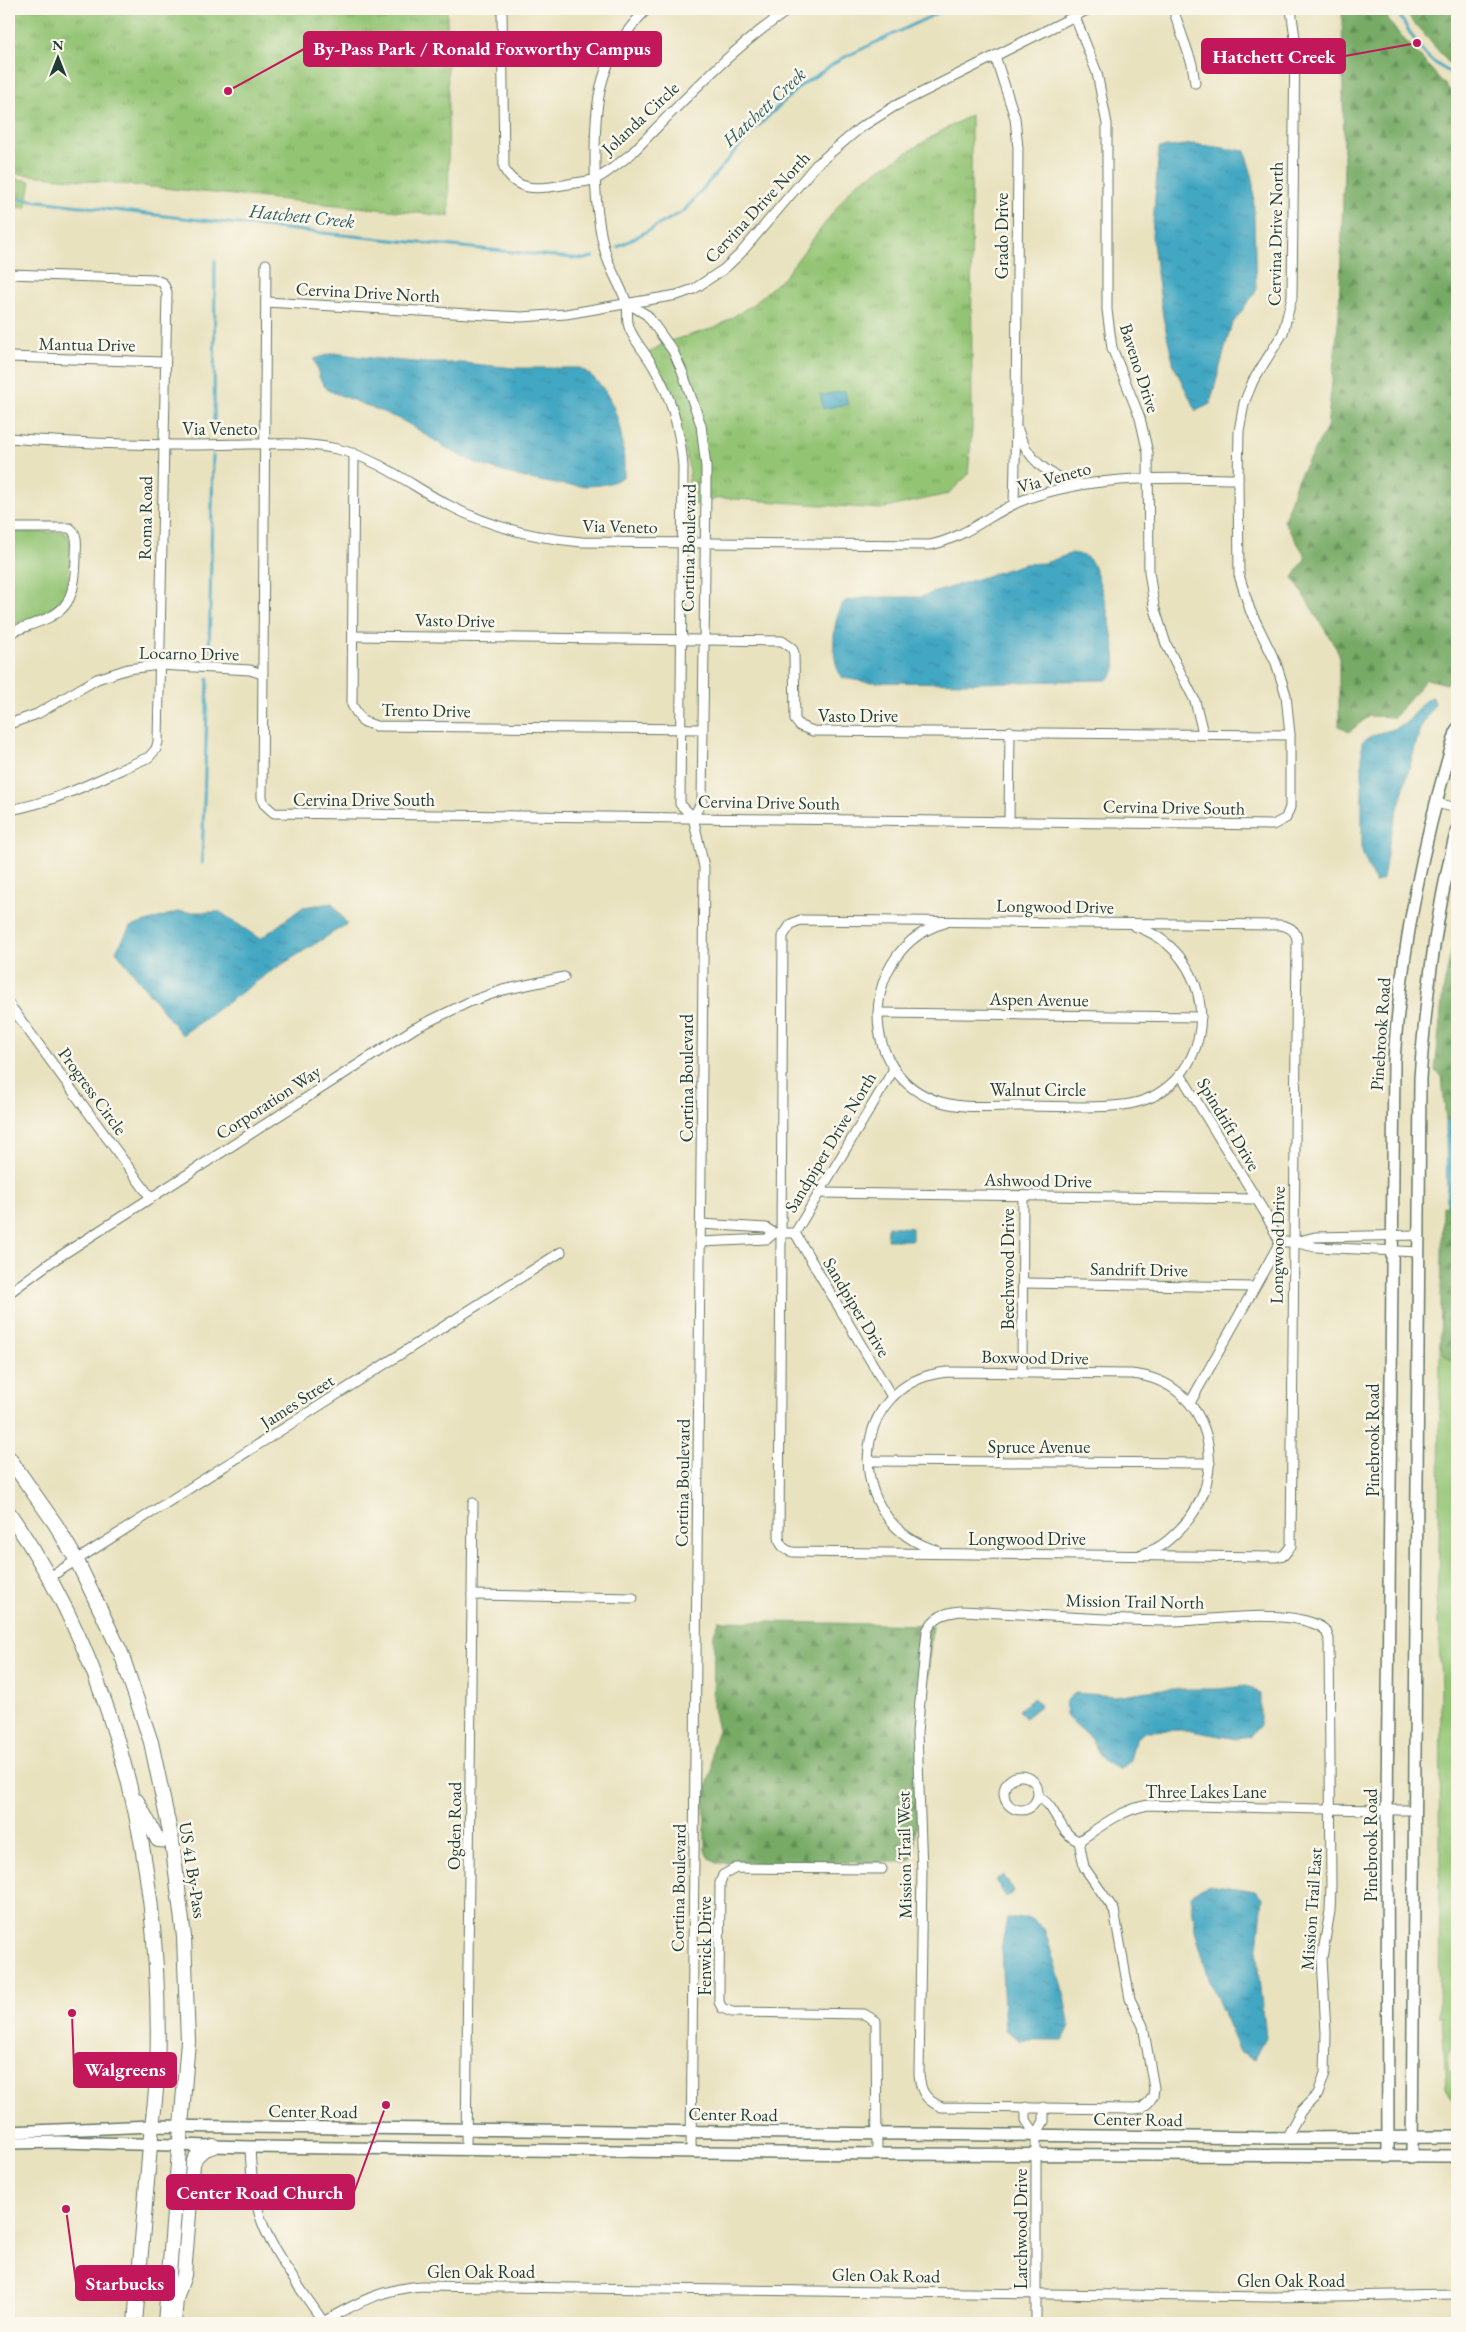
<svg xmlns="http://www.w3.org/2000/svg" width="1466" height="2332" viewBox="0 0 1466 2332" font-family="'EB Garamond',serif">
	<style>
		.grass { fill: #93c473; stroke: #598054 }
		.forest { fill: url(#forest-firs); stroke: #4a744c }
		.park { fill: url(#park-tufts); stroke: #598054 }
		.water { fill: url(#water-ripples); stroke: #31727c }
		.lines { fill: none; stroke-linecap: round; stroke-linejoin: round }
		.stream { stroke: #43a7c3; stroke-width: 3 }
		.minor-casing { stroke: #667765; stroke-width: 11 }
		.tertiary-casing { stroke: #667765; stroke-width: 14 }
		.primary-casing { stroke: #667765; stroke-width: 16 }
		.minor { stroke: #fff; stroke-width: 9 }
		.tertiary { stroke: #fff; stroke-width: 11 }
		.primary { stroke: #fff; stroke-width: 14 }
		.labels { text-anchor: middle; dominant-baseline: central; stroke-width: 5; stroke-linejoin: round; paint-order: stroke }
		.street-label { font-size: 18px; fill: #1f3d34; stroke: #fbf7ec }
		.water-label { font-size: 19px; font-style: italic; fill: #2a5d5f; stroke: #fbf7ec }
		.leader { fill: none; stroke: #c2185b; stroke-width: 2 }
		.callout-dot { fill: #c2185b; stroke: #fbf7ec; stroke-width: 2 }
		.callout { fill: #c2185b; stroke: #c2185b; stroke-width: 2 }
		.callout-label { font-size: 19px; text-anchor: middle; font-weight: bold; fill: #fff }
	</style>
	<defs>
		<pattern id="forest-firs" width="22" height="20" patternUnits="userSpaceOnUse" patternTransform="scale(1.25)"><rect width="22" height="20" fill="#76aa65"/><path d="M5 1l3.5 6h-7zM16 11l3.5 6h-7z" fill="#608c54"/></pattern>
		<pattern id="park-tufts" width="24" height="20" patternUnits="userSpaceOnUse" patternTransform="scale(1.25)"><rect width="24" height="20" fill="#93c473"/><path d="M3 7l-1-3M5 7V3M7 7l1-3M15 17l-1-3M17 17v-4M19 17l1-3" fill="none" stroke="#77a05f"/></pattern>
		<pattern id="water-ripples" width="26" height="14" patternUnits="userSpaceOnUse" patternTransform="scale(1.25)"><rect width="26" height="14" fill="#43a7c3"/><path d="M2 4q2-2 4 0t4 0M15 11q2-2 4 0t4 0" fill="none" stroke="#37899f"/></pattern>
	</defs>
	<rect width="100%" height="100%" fill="#fbf7ec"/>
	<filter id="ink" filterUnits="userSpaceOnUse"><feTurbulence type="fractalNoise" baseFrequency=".02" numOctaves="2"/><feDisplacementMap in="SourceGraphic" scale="10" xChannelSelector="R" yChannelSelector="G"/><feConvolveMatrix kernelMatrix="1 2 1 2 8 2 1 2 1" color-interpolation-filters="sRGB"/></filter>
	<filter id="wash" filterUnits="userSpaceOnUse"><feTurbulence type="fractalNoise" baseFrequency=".0096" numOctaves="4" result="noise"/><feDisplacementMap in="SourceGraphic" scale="20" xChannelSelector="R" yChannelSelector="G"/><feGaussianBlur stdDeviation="1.12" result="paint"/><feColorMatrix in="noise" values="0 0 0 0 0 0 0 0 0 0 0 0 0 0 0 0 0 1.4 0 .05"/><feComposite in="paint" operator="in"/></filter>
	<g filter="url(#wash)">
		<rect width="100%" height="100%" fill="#e9e2bf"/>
		<g class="grass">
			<path d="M9 532H62L68 535 70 542C69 608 68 603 9 627Z"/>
			<path d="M1440 1345 1445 1356 1452 1361 1457 1358V2019L1454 2026 1453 2042 1449 2054 1448 2068 1457 2084V2110L1446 2088 1442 2016H1439L1441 1686 1437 1598 1439 1547Z"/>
		</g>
		<g class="forest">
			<path d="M1342 9H1382L1394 28 1457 98V664L1447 684 1426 679 1394 717 1369 716 1349 732 1339 726V653L1293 578 1306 557 1284 521 1297 480 1327 428 1339 315 1344 166Z"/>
			<path d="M1402 9H1457V64L1449 63Z"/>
			<path d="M1453 942 1457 943V1115H1453L1446 1122 1442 1076 1435 1071 1443 991Z"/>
			<path d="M1457 1200V1358L1452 1361 1445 1356 1440 1345 1443 1206 1452 1208Z"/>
			<path d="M719 1621 932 1625 914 1856 907 1862 716 1863 707 1856 705 1850 704 1794 712 1770V1747L718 1730 713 1708 714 1633Z"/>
		</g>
		<g class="park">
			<path d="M9 9H447L449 216 9 173Z"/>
			<path d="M971 115 972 429 968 475 948 494 880 509 720 498 682 508 690 472 669 390 647 354 664 343 717 327 752 305 785 276 854 185 940 132Z"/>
			<path d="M9 178 31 181 26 208 9 206Z"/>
		</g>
		<g class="water">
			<path d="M1195 144 1245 151 1253 179 1256 291 1231 326 1210 404 1196 411 1174 366 1163 317 1152 236 1159 148Z"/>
			<path d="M334 353 370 358 427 363H462L515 368H580C617 388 625 438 624 476 594 501 495 473 463 457 441 447 423 431 401 420 377 409 352 400 327 390L320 379 314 359Z"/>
			<path d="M845 391 848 404 823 409 820 394 823 395Z"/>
			<path d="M1072 553C1078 554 1085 555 1090 560 1100 573 1119 652 1115 669 1114 674 1111 677 1106 680L976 683 866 682 843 678C829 664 832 614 845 601L868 597H920L1024 564 1045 563Z"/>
			<path d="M1433 697 1435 703 1420 729 1390 838 1383 879 1375 883 1362 852V742C1375 730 1394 733 1408 721 1417 713 1420 700 1433 697Z"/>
			<path d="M332 903 347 924 270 972 182 1035 116 951 130 927 177 912H220L260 939 303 907Z"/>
			<path d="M1453 1115H1457V1170L1454 1184C1459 1193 1458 1201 1452 1208L1447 1206 1446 1122Z"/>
			<path d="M888 1226 912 1228V1240H887Z"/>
			<path d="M1245 1686 1253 1688 1260 1694V1725L1250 1737 1237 1739 1185 1730 1146 1731 1136 1738 1130 1760 1123 1768 1119 1769 1104 1762 1091 1738 1067 1717 1065 1708 1066 1701 1075 1693 1115 1696 1162 1689H1218Z"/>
			<path d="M1034 1698 1040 1706 1025 1718 1019 1710Z"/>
			<path d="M1004 1875 1014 1892 1006 1897 995 1880Z"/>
			<path d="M1209 1884 1256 1891 1263 1898 1257 1957 1265 2038 1254 2059 1240 2052 1210 1982 1195 1930 1191 1895Z"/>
			<path d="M1007 1918H1029L1044 1928 1062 1987 1070 2026 1063 2040H1020L1005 2030 1001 1950Z"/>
		</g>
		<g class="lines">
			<g class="stream">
				<path d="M1394 9C1407 24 1415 46 1431 60 1439 67 1449 70 1457 78"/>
				<path d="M9 197C200 222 392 240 584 259L593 257"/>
				<path d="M618 247 684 211 750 134 799 87 841 59 946 9"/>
				<path d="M214 436 215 261"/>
				<path d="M209 659 213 456"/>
				<path d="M202 863 208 679"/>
			</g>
		</g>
	</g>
	<g filter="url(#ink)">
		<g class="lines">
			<defs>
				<g id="minor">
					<path d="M502 9 504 168C517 195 545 188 569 184 577 182 588 182 596 179 608 173 620 162 631 154 681 103 730 49 790 9"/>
					<path d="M647 9C599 57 595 96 595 161 595 193 597 224 606 255 611 271 620 285 626 301 629 309 626 319 629 327 633 340 646 353 653 366 672 397 680 430 683 466L680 804 693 817 704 867 691 2151"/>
					<path d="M1072 9 1097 73 1107 124V310L1112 348 1140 418 1148 453 1149 571 1154 606 1166 644 1195 701 1203 733"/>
					<path d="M1173 9 1192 64 1195 83"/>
					<path d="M995 56 1015 118 1018 148 1016 419 1014 504"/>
					<path d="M266 264 262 797 264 804 274 813 1273 825 1286 818 1290 807V735L1286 695 1276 663 1250 610 1239 575 1238 479 1239 431 1244 403 1253 381 1283 333 1292 297 1295 38 1291 9"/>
					<path d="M9 274 154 279 163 283 167 292 158 742 156 749 149 757C103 777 58 802 9 810"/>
					<path d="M266 302 521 317 566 314 677 295 694 289 724 269 740 254 816 165 860 128 895 106 1089 9"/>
					<path d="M627 303 647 315 673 351 682 371 701 425 706 467V489L702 802 693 817"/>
					<path d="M9 357 164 362"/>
					<path d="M1018 430C1026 458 1050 479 1078 483"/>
					<path d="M9 438C72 443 134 445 198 445 239 445 298 440 337 449 377 458 412 486 448 505 490 527 535 538 582 542L930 545C966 538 993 511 1026 499 1095 474 1166 478 1238 479"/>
					<path d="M354 453 352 705 362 721 376 726 702 729"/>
					<path d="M9 528H70C79 535 76 547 76 557 75 616 58 614 9 633"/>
					<path d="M353 636 782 641 792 648 794 653 795 720 800 726 813 731 1290 735"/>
					<path d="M9 724 37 714 97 679 128 669 159 665 250 670 262 674"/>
					<path d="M1436 803 1457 808"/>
					<path d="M1009 822 1010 731"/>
					<path d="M800 920 1279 925C1289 926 1296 930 1297 940L1291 1546 1284 1555 1276 1557 793 1552C784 1550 780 1546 779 1537L783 936 791 924Z"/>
					<path d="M945 923C859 947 854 1077 941 1102 968 1110 1000 1105 1028 1106 1059 1106 1092 1109 1123 1105 1132 1104 1143 1101 1152 1097 1226 1058 1212 950 1134 926"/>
					<path d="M9 1004 151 1198"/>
					<path d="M878 1013 1201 1017"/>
					<path d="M1180 1074 1265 1213 1280 1242 1190 1403"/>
					<path d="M819 1193 1256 1199"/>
					<path d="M701 1224 766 1228 774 1233H795"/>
					<path d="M795 1233 894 1069"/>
					<path d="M795 1233 892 1397"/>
					<path d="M701 1242 767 1239 774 1233"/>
					<path d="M1280 1242H1293L1315 1247 1418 1252"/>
					<path d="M1295 1242 1315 1237 1418 1235"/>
					<path d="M1023 1283 1254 1287"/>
					<path d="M9 1293 51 1262 415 1028 469 1002 503 990 564 977"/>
					<path d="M1022 1373 1023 1196"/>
					<path d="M868 1461 1210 1463"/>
					<path d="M936 1550C842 1523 846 1382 947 1372L1131 1374C1212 1381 1234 1477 1179 1530 1169 1540 1159 1549 1145 1553"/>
					<path d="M50 1577 561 1252"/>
					<path d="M472 1595 633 1598"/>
					<circle cx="1021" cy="1793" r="17"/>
					<path d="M1038 1797C1057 1805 1058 1834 1079 1841"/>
					<path d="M1026 2107V2120L1036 2135"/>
					<path d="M1036 2135 1044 2121V2107"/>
					<path d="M1286 2138 1301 2111 1318 2094 1325 2073 1326 2033 1322 1958 1330 1911 1331 1884 1329 1639 1326 1631C1319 1623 1303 1620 1291 1618 1250 1613 1208 1621 1166 1621 1097 1620 1029 1614 960 1611 945 1613 934 1616 927 1631L917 1732 922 1871 919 2074C920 2091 926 2101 942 2107L1135 2109 1142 2108 1149 2102 1153 2096 1154 2088 1143 2026 1130 1999 1114 1910 1084 1867 1079 1841C1101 1826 1121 1810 1148 1805 1237 1807 1326 1810 1415 1810"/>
					<path d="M250 2147C251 2172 253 2198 262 2222 274 2255 304 2293 324 2323"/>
					<path d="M466 2149 473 1503"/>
					<path d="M877 2154 876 2021 864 2014 732 2012 722 2008 719 2002V1989L720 1883 723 1875 736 1868 882 1869"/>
					<path d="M323 2322C357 2303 381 2289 421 2286L1271 2297 1457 2294"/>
					<path d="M1036 2323V2135"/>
				</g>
				<g id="tertiary">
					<path d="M9 2132 152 2126 1286 2138 1457 2137"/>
					<path d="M9 2143 60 2142 250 2147 877 2154 1457 2156"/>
					<path d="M1388 2157 1387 1810 1394 1061C1401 946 1423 839 1457 729"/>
					<path d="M1412 2157 1420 1078C1426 994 1436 911 1457 829"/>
				</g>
				<g id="primary">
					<path d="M9 1458 56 1525 77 1561 121 1653 151 1742 172 1841 184 1937 188 2041 165 2323"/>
					<path d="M9 1513C123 1677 164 1877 157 2075 156 2099 152 2123 150 2146 145 2205 140 2264 135 2323"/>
					<path d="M137 1801 158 1840 172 1841"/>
					<path d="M174 2323 176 2299 184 2275 193 2164C196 2153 204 2149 214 2146"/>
				</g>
			</defs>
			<use href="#minor" class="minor-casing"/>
			<use href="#tertiary" class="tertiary-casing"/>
			<use href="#primary" class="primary-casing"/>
			<use href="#minor" class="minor"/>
			<use href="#tertiary" class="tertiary"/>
			<use href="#primary" class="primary"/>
		</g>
	</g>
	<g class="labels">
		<g class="street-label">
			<text transform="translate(640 118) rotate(-43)">Jolanda Circle</text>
			<text transform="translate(757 207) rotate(-47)">Cervina Drive North</text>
			<text transform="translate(1275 234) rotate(-89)">Cervina Drive North</text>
			<text transform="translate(1001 236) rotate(-90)">Grado Drive</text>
			<text transform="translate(368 292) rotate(3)">Cervina Drive North</text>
			<text transform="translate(87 344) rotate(1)">Mantua Drive</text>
			<text transform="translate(1140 368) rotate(72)">Baveno Drive</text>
			<text x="220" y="428">Via Veneto</text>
			<text transform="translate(1054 477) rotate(-15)">Via Veneto</text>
			<text transform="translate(145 518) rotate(-89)">Roma Road</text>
			<text transform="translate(620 526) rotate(1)">Via Veneto</text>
			<text transform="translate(688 548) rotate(-89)">Cortina Boulevard</text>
			<text transform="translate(455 620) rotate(1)">Vasto Drive</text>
			<text transform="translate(189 653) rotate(1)">Locarno Drive</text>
			<text transform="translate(426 710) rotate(1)">Trento Drive</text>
			<text x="858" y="715">Vasto Drive</text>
			<text x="364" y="799">Cervina Drive South</text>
			<text transform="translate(769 802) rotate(1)">Cervina Drive South</text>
			<text transform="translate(1174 807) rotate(1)">Cervina Drive South</text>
			<text transform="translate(1055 906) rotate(1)">Longwood Drive</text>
			<text transform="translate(1039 999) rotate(1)">Aspen Avenue</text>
			<text transform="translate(1380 1034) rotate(-86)">Pinebrook Road</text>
			<text transform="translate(686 1078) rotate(-90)">Cortina Boulevard</text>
			<text x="1038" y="1089">Walnut Circle</text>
			<text transform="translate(93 1091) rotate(54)">Progress Circle</text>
			<text transform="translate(268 1102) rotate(-33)">Corporation Way</text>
			<text transform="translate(1229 1124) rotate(59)">Spindrift Drive</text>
			<text transform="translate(830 1142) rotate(-59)">Sandpiper Drive North</text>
			<text transform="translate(1038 1180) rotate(1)">Ashwood Drive</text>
			<text transform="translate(1277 1245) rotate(-89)">Longwood Drive</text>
			<text transform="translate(1007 1269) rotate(-90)">Beechwood Drive</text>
			<text transform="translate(1139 1269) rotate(1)">Sandrift Drive</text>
			<text transform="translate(857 1307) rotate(59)">Sandpiper Drive</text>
			<text transform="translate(1035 1357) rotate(1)">Boxwood Drive</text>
			<text transform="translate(297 1401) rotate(-33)">James Street</text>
			<text transform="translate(1372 1440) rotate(-90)">Pinebrook Road</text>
			<text x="1039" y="1446">Spruce Avenue</text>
			<text transform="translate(682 1483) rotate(-89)">Cortina Boulevard</text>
			<text x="1027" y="1538">Longwood Drive</text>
			<text transform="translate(1135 1601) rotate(1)">Mission Trail North</text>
			<text x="1206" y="1791">Three Lakes Lane</text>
			<text transform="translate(454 1826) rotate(-89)">Ogden Road</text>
			<text transform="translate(1370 1845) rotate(-90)">Pinebrook Road</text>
			<text transform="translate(904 1855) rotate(-91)">Mission Trail West</text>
			<text transform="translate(193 1870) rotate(81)">US 41 By-Pass</text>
			<text transform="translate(678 1888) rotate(-89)">Cortina Boulevard</text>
			<text transform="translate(1311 1909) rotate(-86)">Mission Trail East</text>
			<text transform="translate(704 1946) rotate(-90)">Fenwick Drive</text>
			<text transform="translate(313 2111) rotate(1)">Center Road</text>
			<text transform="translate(733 2114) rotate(1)">Center Road</text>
			<text transform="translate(1138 2119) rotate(1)">Center Road</text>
			<text transform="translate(1020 2229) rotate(-90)">Larchwood Drive</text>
			<text x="481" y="2271">Glen Oak Road</text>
			<text transform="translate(886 2275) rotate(1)">Glen Oak Road</text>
			<text x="1291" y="2280">Glen Oak Road</text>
		</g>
		<g class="water-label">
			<text transform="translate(764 107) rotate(-43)">Hatchett Creek</text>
			<text transform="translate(302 216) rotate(6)">Hatchett Creek</text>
		</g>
	</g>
	<path class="leader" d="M228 91L304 49M1417 43L1345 56M72 2013L74 2070M386 2105L354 2192M66 2209L76 2283"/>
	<g class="callout-dot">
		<circle cx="228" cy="91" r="5"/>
		<circle cx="1417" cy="43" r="5"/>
		<circle cx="72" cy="2013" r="5"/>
		<circle cx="386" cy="2105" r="5"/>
		<circle cx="66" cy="2209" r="5"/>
	</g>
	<g class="callout">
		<rect x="304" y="32" width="357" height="34" rx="5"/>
		<rect x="1202" y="39" width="143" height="34" rx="5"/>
		<rect x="74" y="2053" width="102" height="34" rx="5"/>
		<rect x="167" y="2175" width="187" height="34" rx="5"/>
		<rect x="76" y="2266" width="98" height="34" rx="5"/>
	</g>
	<g class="callout-label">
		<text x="482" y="55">By-Pass Park / Ronald Foxworthy Campus</text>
		<text x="1274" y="63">Hatchett Creek</text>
		<text x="125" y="2076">Walgreens</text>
		<text x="260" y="2199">Center Road Church</text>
		<text x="125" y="2290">Starbucks</text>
	</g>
	<rect width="1466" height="2332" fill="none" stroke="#fbf7ec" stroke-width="30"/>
	<g transform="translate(58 58)" stroke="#fbf7ec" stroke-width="4" paint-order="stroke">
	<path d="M0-4L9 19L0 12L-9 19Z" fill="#1f3d34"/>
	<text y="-8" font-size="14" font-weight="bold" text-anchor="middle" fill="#1f3d34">N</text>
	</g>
</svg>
